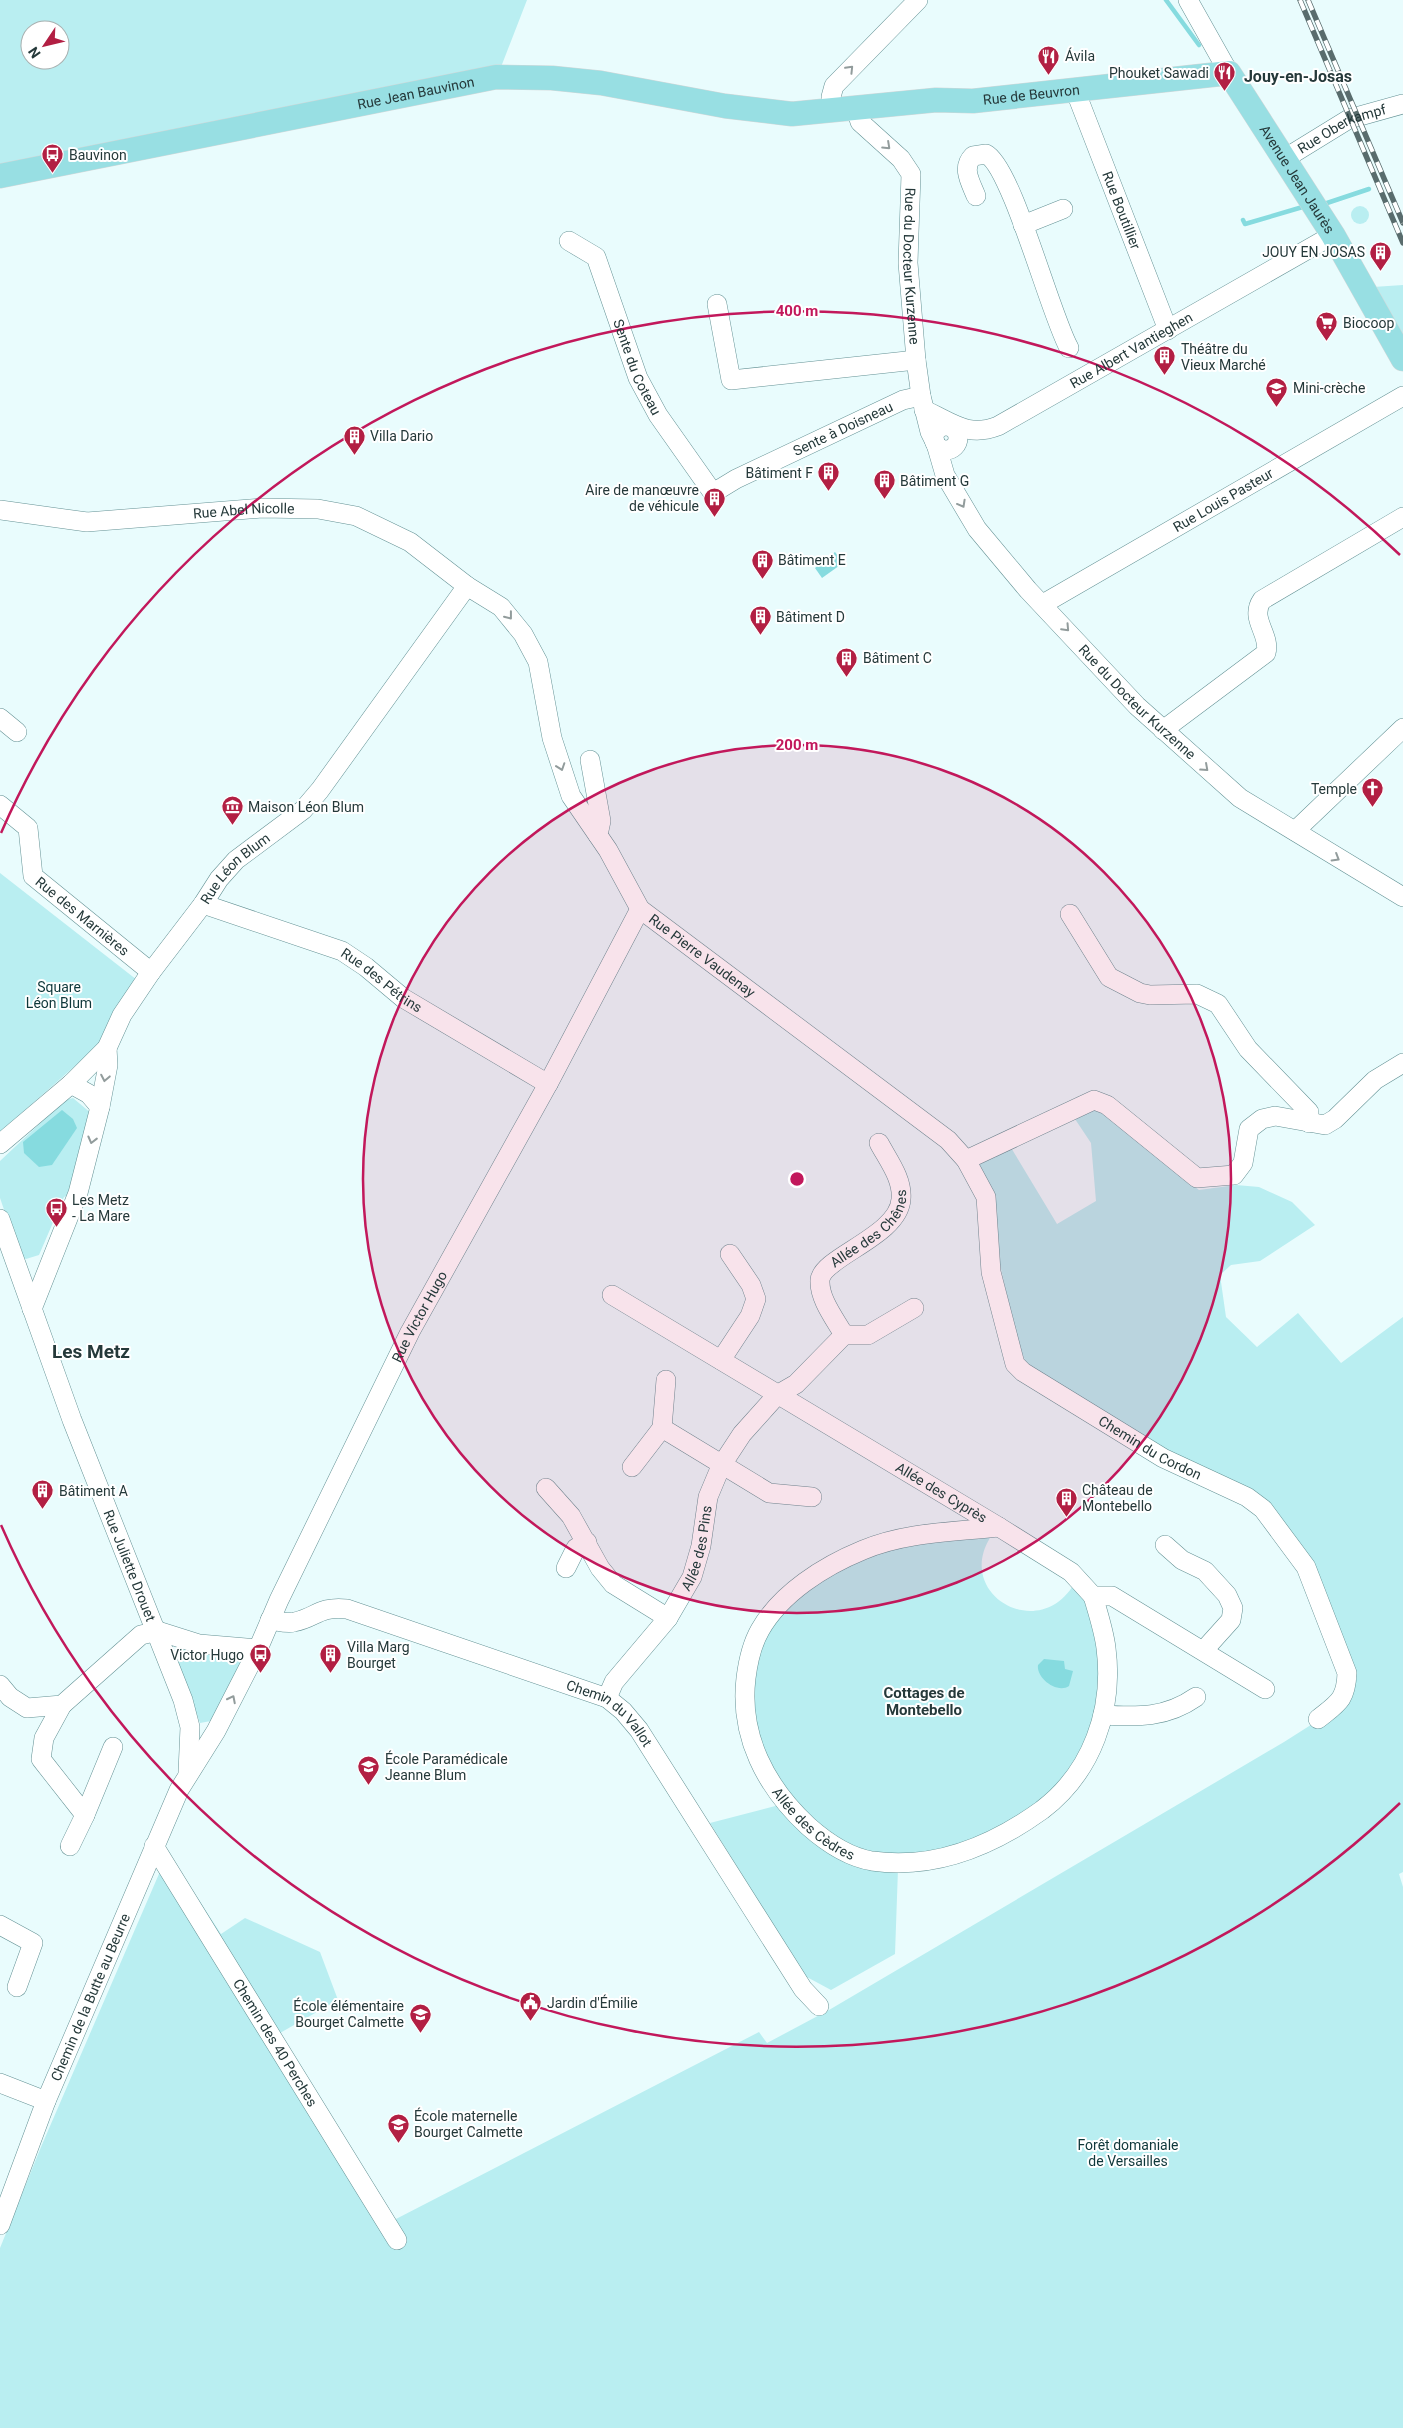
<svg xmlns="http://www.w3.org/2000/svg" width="1403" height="2428" viewBox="0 0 1403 2428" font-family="Roboto,sans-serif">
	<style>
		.green { fill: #b9eef1; fill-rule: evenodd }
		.water { fill: #86dbdf }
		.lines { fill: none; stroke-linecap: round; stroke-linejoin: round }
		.stream { stroke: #86dbdf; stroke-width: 4.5 }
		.minor-casing { stroke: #649295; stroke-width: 20 }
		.major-casing { stroke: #d3d7d8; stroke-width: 25 }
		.minor { stroke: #fff; stroke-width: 19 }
		.major { stroke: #98dfe3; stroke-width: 24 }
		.rail-casing { stroke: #596c6d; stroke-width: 5.5 }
		.rail { stroke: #fff; stroke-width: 4; stroke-dasharray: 11; stroke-linecap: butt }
		.oneway { stroke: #929c9c }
		.ring { fill: none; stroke: #c2185b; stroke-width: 2.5 }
		.labels { text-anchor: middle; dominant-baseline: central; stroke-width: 4; stroke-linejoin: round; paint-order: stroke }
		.poi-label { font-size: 14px; fill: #25393a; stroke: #fff; text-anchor: start }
		.street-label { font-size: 14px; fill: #25393a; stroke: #fff }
		.park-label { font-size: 14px; fill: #0e373a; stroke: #fff }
		.neighbourhood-label { font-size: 15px; font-weight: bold; fill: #25393a; stroke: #fff }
		.quarter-label { font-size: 16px; font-weight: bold; fill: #25393a; stroke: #fff }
		.district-label { font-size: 19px; font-weight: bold; fill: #25393a; stroke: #fff }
		.centre { fill: #c2185b; stroke: #fff; stroke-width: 2.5 }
		.ring-label { font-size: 15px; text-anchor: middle; font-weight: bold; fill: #c2185b; stroke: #fff; stroke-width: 4; stroke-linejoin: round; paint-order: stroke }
	</style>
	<rect width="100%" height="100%" fill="#e9fcfd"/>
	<g class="green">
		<path d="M0 0H527L501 67 0 165ZM30 30H60V60H30Z"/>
		<circle cx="1360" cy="215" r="9"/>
		<path d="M1403 285V343L1373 287Z"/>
		<path d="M0 873 137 980 101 1043 0 1132Z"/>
		<path d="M73 1098 92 1114 74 1193 64 1197 39 1255 26 1259 20 1256 0 1198V1161L65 1100Z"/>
		<path d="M1096 1106 1199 1190 1236 1185 1259 1187 1292 1202 1315 1225 1260 1261 1231 1265 1220 1275 1226 1317 1257 1347 1298 1313 1341 1363 1403 1317V1872L1399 1874 1403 1887V2428H0V2248L41 2147 168 1853 221 1934 245 1918 320 1952 338 2000 280 2033 394 2220 759 2032 767 2043 829 2010 1284 1742 1347 1702 1357 1678 1311 1562 1266 1503 1165 1452 1027 1365 1018 1344 977 1163 1010 1146 1057 1224 1096 1201 1091 1143 1073 1116Z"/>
		<path d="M960 1538H990C955 1595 1039 1643 1074 1584L1085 1597 1095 1628 1102 1683 1081 1760 1034 1809 950 1851 873 1856 821 1831 771 1772 754 1723 755 1661 771 1625 809 1587 828 1574 904 1544Z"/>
		<path d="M181 1646 237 1657 241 1666 211 1721 200 1723 174 1652Z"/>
		<path d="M779 1805 808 1832 898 1869 895 1954 831 1990 805 1976 710 1823Z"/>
	</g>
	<g class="water">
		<path d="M835 552 843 563 822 578 815 568Z"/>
		<path d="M62 1110 73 1119 77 1128 52 1165 39 1167 24 1153 23 1142Z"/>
		<path d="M1044 1659 1064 1661 1065 1669 1073 1671 1069 1686C1057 1694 1036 1678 1038 1665Z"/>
	</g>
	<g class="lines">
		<g class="stream">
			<path d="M1166 0 1199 45"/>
			<path d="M1327 203 1369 189"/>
			<path d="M1243 220 1245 224 1306 206"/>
		</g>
		<defs>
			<g id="minor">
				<path d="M1188 0 1229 73"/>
				<path id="s1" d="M1075 90 1168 330"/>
				<path id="s2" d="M856 109 860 122 901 159 911 174 908 263 916 360 921 396 930 432 934 440"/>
				<path d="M833 111 831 97 834 86 918 0"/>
				<path id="s3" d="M1284 159 1349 119 1403 104"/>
				<path d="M976 196C971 183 961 168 973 156L986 154C1012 167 1050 314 1069 348"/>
				<path d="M1023 225 1063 209"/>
				<path id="s4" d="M569 241 596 257 638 378 658 415 713 493 736 479 903 400 921 396"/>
				<path d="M717 304 731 380 916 360"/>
				<path id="s5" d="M924 410C952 422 967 438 998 426L1333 235"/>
				<circle cx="946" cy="438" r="12"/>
				<path id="s6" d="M936 444 945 475 977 529 1028 590 1137 706 1240 798 1403 897"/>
				<path id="s7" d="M0 510 87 522 262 508 318 509 356 516 410 542 467 586 501 607 523 634 538 662 552 738 571 796 608 850 640 909 948 1140 966 1160 986 1197 991 1272 1015 1364 1023 1372 1163 1458 1247 1497 1263 1509 1306 1567 1347 1673C1346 1700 1338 1703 1318 1719"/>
				<path id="s8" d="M1043 604 1403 396"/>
				<path d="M0 718 17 732"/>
				<path d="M1163 730 1266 653C1271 634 1249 619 1262 600L1403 517"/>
				<path d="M590 760 601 821 598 835"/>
				<path id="s9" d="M0 805 28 828 33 876 151 972"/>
				<path d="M1295 831 1403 728"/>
				<path id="s10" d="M203 904 342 951 366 967 403 998 548 1084"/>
				<path d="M1070 914 1109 977 1140 993 1150 995 1197 994 1218 1004 1248 1049 1309 1112V1123"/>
				<path d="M71 1084 89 1094 100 1107"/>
				<path id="s11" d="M0 1144 71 1084 107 1048 122 1015 151 972 203 904 219 879 236 860 303 810 320 790 467 586"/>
				<path d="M966 1160 1094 1100 1107 1105 1197 1178 1234 1175 1243 1163 1249 1129 1262 1119 1275 1116 1325 1125 1335 1119 1375 1080 1403 1063"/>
				<path id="s12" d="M0 1219 72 1420 183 1700 190 1727 188 1772"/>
				<path id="s13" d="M612 1295 999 1527 1071 1572 1093 1596H1112L1265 1689"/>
				<path d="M32 1309 78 1193 100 1107 108 1065 107 1048"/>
				<path id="s14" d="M844 1335C835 1319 819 1299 820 1280 822 1257 899 1236 901 1199 903 1179 888 1160 879 1143"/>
				<path d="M721 1360 750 1316 756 1299 751 1285 730 1254"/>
				<path d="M662 1428 666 1380"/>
				<path d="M632 1467 662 1428 769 1493 812 1497"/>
				<path d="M546 1488 571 1516 600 1568 613 1584 668 1618"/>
				<path id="s15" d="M999 1527C954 1532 905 1532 863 1550 824 1566 781 1593 760 1630 752 1644 748 1662 746 1678 739 1736 766 1787 808 1826 826 1842 848 1857 872 1861 935 1870 992 1846 1042 1810 1092 1772 1114 1710 1106 1648 1104 1631 1098 1613 1093 1596"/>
				<path d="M1165 1545 1182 1560 1205 1571 1227 1595 1233 1608 1231 1620 1204 1650"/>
				<path d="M566 1568 576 1548 587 1542"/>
				<path id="s16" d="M270 1620C278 1621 287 1624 294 1622 316 1618 318 1606 347 1609L607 1698 623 1711 639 1730 803 1989 819 2006"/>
				<path d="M158 1631 199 1644 258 1649"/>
				<path d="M0 1685 10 1697 27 1708 62 1705 141 1635 158 1631"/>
				<path id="s17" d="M607 1698 614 1682 668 1618 692 1577 701 1546 708 1497 721 1466 742 1434 777 1395 796 1384 844 1335H868L914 1308"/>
				<path d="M62 1705 44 1738 41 1759 85 1815 113 1747"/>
				<path d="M1103 1715C1138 1717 1166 1718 1196 1697"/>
				<path d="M70 1846 85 1815"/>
				<path id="s18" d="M154 1846 397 2240"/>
				<path d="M0 1925 33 1943 17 1987"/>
				<path d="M0 2083 46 2101"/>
				<path id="s19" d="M0 2225 46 2101 179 1790 216 1731 258 1649 279 1600 410 1332 548 1084 640 909"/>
			</g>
			<g id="major">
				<path id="s20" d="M0 176 496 77 552 78 601 83 725 106 792 114 936 100 973 101 1229 73 1333 235 1403 359"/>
			</g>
		</defs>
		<use href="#minor" class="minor-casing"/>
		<use href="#major" class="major-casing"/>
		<use href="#minor" class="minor"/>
		<use href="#major" class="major"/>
		<defs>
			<g id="rail">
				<path d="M1300 0 1403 243"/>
				<path d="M1308 0 1403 223"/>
			</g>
		</defs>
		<use href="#rail" class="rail-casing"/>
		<use href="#rail" class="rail"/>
	</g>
	<defs><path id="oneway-chevron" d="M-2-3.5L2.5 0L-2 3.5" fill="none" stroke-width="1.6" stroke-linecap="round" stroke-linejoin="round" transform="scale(1.25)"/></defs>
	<g class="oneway">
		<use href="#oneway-chevron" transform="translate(850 69) rotate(-46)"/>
		<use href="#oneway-chevron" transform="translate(887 146) rotate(43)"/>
		<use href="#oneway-chevron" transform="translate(962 504) rotate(61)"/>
		<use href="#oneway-chevron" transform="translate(509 616) rotate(52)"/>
		<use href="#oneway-chevron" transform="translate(1066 628) rotate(47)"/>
		<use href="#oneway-chevron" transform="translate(561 767) rotate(71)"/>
		<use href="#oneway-chevron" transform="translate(1205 768) rotate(42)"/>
		<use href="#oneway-chevron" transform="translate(1336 858) rotate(31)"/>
		<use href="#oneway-chevron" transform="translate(105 1078) rotate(101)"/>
		<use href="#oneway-chevron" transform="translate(92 1140) rotate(104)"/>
		<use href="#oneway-chevron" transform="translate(232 1699) rotate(-63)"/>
	</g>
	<circle cx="797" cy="1179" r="434" fill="#c2185b" fill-opacity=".12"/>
	<g class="ring">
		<circle cx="797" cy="1179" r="434"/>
		<path d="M1400 1803A868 868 0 0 1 1 1525M1 833A868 868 0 0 1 1400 555"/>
	</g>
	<defs>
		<symbol id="restaurant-pin" viewBox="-11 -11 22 30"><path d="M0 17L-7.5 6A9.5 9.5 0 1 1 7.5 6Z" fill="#b21f43" stroke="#fff"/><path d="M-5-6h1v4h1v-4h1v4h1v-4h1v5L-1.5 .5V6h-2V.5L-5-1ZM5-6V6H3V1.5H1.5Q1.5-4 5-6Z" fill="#fff"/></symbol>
		<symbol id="bus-pin" viewBox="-11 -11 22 30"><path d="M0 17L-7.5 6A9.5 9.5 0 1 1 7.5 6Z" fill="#b21f43" stroke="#fff"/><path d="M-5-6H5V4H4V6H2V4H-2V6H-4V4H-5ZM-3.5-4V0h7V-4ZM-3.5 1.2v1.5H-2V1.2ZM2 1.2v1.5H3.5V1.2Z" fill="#fff"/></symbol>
		<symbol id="building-pin" viewBox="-11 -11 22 30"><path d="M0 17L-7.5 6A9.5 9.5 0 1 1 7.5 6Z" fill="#b21f43" stroke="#fff"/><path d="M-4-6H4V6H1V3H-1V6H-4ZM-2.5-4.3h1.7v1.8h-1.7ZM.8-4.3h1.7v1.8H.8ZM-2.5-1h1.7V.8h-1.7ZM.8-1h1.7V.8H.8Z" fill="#fff"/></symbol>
		<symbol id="supermarket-pin" viewBox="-11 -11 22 30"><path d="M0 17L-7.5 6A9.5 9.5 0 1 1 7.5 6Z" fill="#b21f43" stroke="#fff"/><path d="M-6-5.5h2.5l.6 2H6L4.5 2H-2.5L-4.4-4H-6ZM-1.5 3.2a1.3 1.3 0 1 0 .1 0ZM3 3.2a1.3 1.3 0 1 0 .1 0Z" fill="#fff"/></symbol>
		<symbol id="school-pin" viewBox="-11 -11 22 30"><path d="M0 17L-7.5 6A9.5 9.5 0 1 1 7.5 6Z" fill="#b21f43" stroke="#fff"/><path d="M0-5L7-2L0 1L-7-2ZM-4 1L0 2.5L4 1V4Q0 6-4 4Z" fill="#fff"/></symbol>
		<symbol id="church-pin" viewBox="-11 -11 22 30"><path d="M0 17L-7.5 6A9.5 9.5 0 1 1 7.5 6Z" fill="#b21f43" stroke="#fff"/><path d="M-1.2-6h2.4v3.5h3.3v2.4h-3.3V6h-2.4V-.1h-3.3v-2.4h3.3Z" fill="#fff"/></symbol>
		<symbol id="museum-pin" viewBox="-11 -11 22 30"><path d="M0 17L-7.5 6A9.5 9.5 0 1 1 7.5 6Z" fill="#b21f43" stroke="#fff"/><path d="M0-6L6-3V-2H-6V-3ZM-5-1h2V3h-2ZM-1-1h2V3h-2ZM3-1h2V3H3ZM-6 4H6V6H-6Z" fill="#fff"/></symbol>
		<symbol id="civic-pin" viewBox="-11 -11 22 30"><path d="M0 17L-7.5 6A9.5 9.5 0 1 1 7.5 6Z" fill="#b21f43" stroke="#fff"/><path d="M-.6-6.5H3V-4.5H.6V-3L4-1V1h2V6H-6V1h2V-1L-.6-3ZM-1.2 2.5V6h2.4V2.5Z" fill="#fff"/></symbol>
	</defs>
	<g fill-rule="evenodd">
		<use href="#restaurant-pin" x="1036" y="44" width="25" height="34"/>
		<use href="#restaurant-pin" x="1212" y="60" width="25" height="34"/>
		<use href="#bus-pin" x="40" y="142" width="25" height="34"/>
		<use href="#building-pin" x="1368" y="240" width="25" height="34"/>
		<use href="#supermarket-pin" x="1314" y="310" width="25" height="34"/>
		<use href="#building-pin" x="1152" y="344" width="25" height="34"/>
		<use href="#school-pin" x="1264" y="376" width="25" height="34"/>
		<use href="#building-pin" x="342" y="424" width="25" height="34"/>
		<use href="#building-pin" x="816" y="460" width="25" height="34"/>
		<use href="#building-pin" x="872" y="468" width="25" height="34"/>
		<use href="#building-pin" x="702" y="486" width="25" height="34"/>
		<use href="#building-pin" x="750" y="548" width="25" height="34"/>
		<use href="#building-pin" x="748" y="604" width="25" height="34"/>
		<use href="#building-pin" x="834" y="646" width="25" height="34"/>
		<use href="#church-pin" x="1360" y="776" width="25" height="34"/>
		<use href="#museum-pin" x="220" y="794" width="25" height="34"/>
		<use href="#bus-pin" x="44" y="1196" width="25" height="34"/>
		<use href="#building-pin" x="30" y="1478" width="25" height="34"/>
		<use href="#building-pin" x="1054" y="1486" width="25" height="34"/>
		<use href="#bus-pin" x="248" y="1642" width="25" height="34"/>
		<use href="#building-pin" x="318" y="1642" width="25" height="34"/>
		<use href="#school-pin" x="356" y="1754" width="25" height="34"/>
		<use href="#civic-pin" x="518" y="1990" width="25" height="34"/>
		<use href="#school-pin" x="408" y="2002" width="25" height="34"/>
		<use href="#school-pin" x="386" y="2112" width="25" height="34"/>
	</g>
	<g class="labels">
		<g class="poi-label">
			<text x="1065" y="56">Ávila</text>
			<text x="1209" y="73" text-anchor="end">Phouket Sawadi</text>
			<text x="69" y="155">Bauvinon</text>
			<text x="1365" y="252" text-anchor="end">JOUY EN JOSAS</text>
			<text x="1343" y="323">Biocoop</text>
			<text x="1181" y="349">Théâtre du<tspan x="1181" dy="16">Vieux Marché</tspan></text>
			<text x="1293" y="388">Mini-crèche</text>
			<text x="370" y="436">Villa Dario</text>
			<text x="813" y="473" text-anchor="end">Bâtiment F</text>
			<text x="900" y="481">Bâtiment G</text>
			<text x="699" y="490" text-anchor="end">Aire de manœuvre<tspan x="699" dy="16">de véhicule</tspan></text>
			<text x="778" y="560">Bâtiment E</text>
			<text x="776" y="617">Bâtiment D</text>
			<text x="863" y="658">Bâtiment C</text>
			<text x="1357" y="789" text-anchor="end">Temple</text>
			<text x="248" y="807">Maison Léon Blum</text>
			<text x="72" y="1200">Les Metz<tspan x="72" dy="16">- La Mare</tspan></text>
			<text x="1082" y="1490">Château de<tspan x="1082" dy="16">Montebello</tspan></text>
			<text x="59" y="1491">Bâtiment A</text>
			<text x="347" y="1647">Villa Marg<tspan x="347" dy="16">Bourget</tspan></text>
			<text x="244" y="1655" text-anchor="end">Victor Hugo</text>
			<text x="385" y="1759">École Paramédicale<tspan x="385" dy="16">Jeanne Blum</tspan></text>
			<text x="547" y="2003">Jardin d'Émilie</text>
			<text x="404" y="2006" text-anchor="end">École élémentaire<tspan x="404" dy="16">Bourget Calmette</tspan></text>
			<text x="414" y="2116">École maternelle<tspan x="414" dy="16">Bourget Calmette</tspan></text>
		</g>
		<g class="street-label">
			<text stroke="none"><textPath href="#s20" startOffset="424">Rue Jean Bauvinon</textPath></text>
			<text stroke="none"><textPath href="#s20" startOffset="1045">Rue de Beuvron</textPath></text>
			<text stroke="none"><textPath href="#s3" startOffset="66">Rue Oberkampf</textPath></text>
			<text stroke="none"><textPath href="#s20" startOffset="1370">Avenue Jean Jaurès</textPath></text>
			<text stroke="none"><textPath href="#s1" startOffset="129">Rue Boutillier</textPath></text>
			<text stroke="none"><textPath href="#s2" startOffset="179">Rue du Docteur Kurzenne</textPath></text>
			<text stroke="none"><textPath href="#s5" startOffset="232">Rue Albert Vantieghen</textPath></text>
			<text stroke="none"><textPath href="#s4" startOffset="149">Sente du Coteau</textPath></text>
			<text stroke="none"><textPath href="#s4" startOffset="442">Sente à Doisneau</textPath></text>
			<text stroke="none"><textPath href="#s8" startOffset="208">Rue Louis Pasteur</textPath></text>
			<text stroke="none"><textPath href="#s7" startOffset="245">Rue Abel Nicolle</textPath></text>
			<text stroke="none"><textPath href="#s6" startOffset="331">Rue du Docteur Kurzenne</textPath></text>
			<text stroke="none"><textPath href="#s11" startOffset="366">Rue Léon Blum</textPath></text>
			<text stroke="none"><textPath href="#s9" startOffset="148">Rue des Marnières</textPath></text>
			<text stroke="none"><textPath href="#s7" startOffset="945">Rue Pierre Vaudenay</textPath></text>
			<text stroke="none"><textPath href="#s10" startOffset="196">Rue des Pétrins</textPath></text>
			<text stroke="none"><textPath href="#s14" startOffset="135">Allée des Chênes</textPath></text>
			<text stroke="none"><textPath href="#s19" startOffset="1002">Rue Victor Hugo</textPath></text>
			<text stroke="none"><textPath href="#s7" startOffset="1651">Chemin du Cordon</textPath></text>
			<text stroke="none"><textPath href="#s13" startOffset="384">Allée des Cyprès</textPath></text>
			<text stroke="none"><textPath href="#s17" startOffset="178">Allée des Pins</textPath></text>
			<text stroke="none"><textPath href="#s12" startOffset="370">Rue Juliette Drouet</textPath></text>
			<text stroke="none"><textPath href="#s16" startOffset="365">Chemin du Vallot</textPath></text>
			<text stroke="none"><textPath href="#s15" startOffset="491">Allée des Cèdres</textPath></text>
			<text stroke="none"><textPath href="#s19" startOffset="245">Chemin de la Butte au Beurre</textPath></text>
			<text stroke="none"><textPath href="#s18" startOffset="231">Chemin des 40 Perches</textPath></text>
		</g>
		<g class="park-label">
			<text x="59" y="987">Square<tspan x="59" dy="16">Léon Blum</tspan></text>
			<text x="1128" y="2145">Forêt domaniale<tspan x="1128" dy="16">de Versailles</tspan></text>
		</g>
		<g class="neighbourhood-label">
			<text x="924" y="1693">Cottages de<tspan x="924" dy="17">Montebello</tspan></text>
		</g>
		<g class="quarter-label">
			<text x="1298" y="76">Jouy-en-Josas</text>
		</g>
		<g class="district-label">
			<text x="91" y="1351">Les Metz</text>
		</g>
	</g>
	<circle cx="797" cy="1179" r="8" class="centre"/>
	<g class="ring-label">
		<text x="797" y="316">400 m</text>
		<text x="797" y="750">200 m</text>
	</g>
	<g transform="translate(45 45) rotate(235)"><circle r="24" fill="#ffffff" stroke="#a8b0b0"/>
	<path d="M0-4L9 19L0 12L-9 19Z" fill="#b21f43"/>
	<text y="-8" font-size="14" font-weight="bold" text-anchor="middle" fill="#25393a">N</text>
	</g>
</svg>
